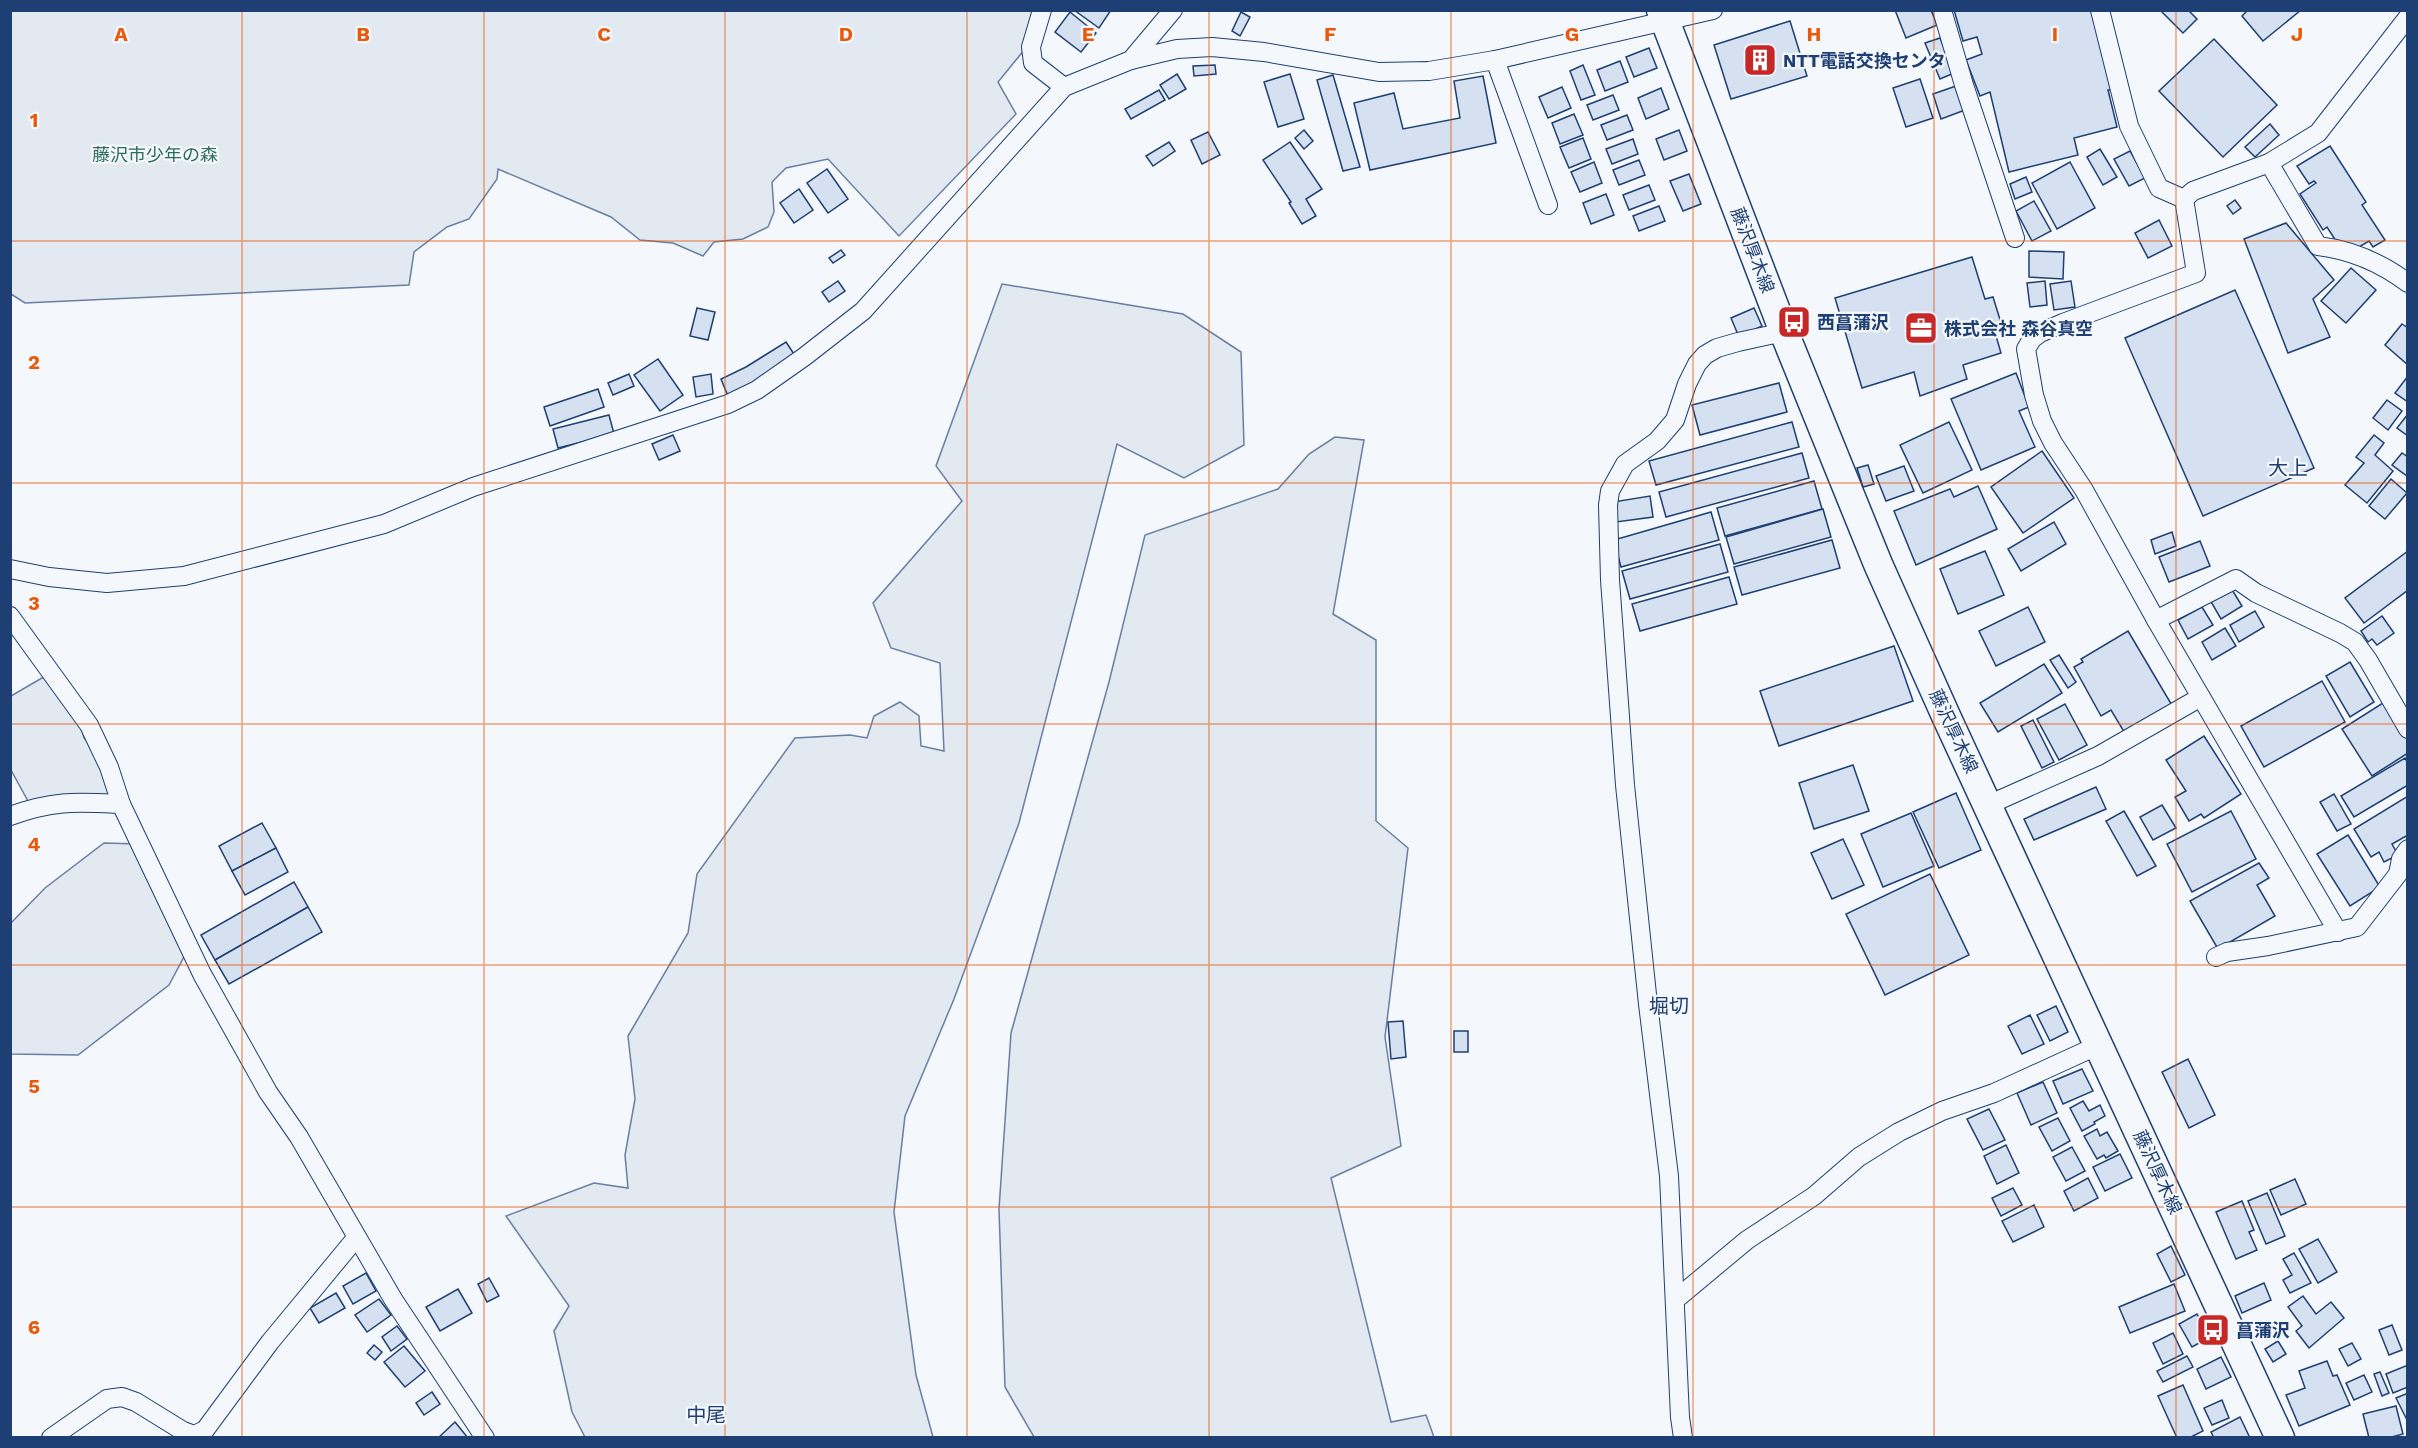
<svg xmlns="http://www.w3.org/2000/svg" width="2418" height="1448" viewBox="0 0 2418 1448" font-family="'Work Sans','Noto Sans JP',sans-serif">
	<style>
		.green { fill: #e3e9f0; stroke: #687fa3; stroke-width: 1.5 }
		.building { fill: #d5e0f0; stroke: #1d3f73; stroke-width: 1.5 }
		.lines { fill: none; stroke-linecap: round; stroke-linejoin: round }
		.street-casing { stroke: #1d3f73; stroke-width: 20 }
		.primary-casing { stroke: #1d3f73; stroke-width: 31 }
		.street { stroke: #f4f7fb; stroke-width: 18 }
		.primary { stroke: #f4f7fb; stroke-width: 28 }
		.grid { fill: none; stroke: #e8590c; stroke-width: 1.5; stroke-opacity: 0.55 }
		.labels { text-anchor: middle; dominant-baseline: central; stroke-width: 4.5; stroke-linejoin: round; paint-order: stroke }
		.poi-label { font-size: 18px; font-weight: bold; fill: #1d3f73; stroke: #f4f7fb; text-anchor: start }
		.park-label { font-size: 18px; fill: #2c6c60; stroke: #f4f7fb }
		.street-label { font-size: 18px; fill: #1d3f73; stroke: #f4f7fb }
		.neighbourhood-label { font-size: 20px; fill: #1d3f73; stroke: #f4f7fb }
		.grid-label { font-size: 20px; text-anchor: middle; font-weight: bold; fill: #e8590c; stroke: #f4f7fb; stroke-width: 4.5; stroke-linejoin: round; paint-order: stroke }
	</style>
	<rect width="100%" height="100%" fill="#f4f7fb"/>
	<g class="green">
		<path d="M10 11H1044L1025 49 998 82 1016 114 899 236 828 159 786 168 772 182 774 212 768 227 743 239 714 242 703 256 673 243 640 240 611 217 498 169 497 179 469 219 447 227 414 252 409 285 25 303 11 294Z"/>
		<path d="M1002 284 1183 314 1241 352 1244 445 1184 478 1117 444 1019 823 954 999 905 1116 894 1212 916 1375 933 1437H585L572 1412 554 1331 569 1306 506 1216 594 1183 628 1188 625 1155 635 1099 628 1036 688 933 697 874 795 738 850 735 867 738 874 716 900 702 919 716 921 746 944 751 940 663 891 648 873 603 962 501 936 466Z"/>
		<path d="M1335 437 1364 440 1333 614 1376 640V821L1408 848 1385 1037 1401 1146 1331 1178 1391 1422 1426 1415 1434 1437H1034L1005 1387 999 1209 1011 1033 1109 682 1145 535 1278 489 1309 454Z"/>
		<path d="M47 675 80 722 84 738 92 747 110 791 103 800 34 802 28 801 11 770V696Z"/>
		<path d="M104 843 138 844 186 953 169 985 78 1055 11 1054 10 924 45 888Z"/>
	</g>
	<g class="building">
		<path d="M1074 10H1111L1099 28Z"/>
		<path d="M1895 10H1931L1937 25 1906 38Z"/>
		<path d="M1954 10H2094L2113 90H2108L2117 127 2074 138 2078 155 2009 172 1990 92 1980 96 1966 60 1982 54 1977 37 1963 41Z"/>
		<path d="M2160 10H2188L2197 19 2183 33Z"/>
		<path d="M2248 10H2301L2263 41 2242 16Z"/>
		<path d="M1070 12 1096 33 1081 52 1055 32Z"/>
		<path d="M1241 12 1250 17 1240 36 1232 31Z"/>
		<path d="M1790 21 1807 76 1731 99 1714 45Z"/>
		<path d="M1940 38 1954 73 1940 79 1925 43Z"/>
		<path d="M2214 39 2277 105 2223 157 2159 91Z"/>
		<path d="M1649 48 1657 68 1634 77 1626 57Z"/>
		<path d="M1620 61 1628 82 1605 91 1597 70Z"/>
		<path d="M1215 65 1216 74 1194 76 1193 66Z"/>
		<path d="M1583 65 1595 95 1581 100 1570 71Z"/>
		<path d="M1177 74 1186 89 1169 99 1160 85Z"/>
		<path d="M1290 74 1304 119 1278 127 1264 82Z"/>
		<path d="M1333 75 1360 167 1343 171 1317 80Z"/>
		<path d="M1483 76 1496 143 1370 170 1354 103 1394 93 1403 129 1460 118 1454 81Z"/>
		<path d="M1920 79 1933 118 1906 127 1893 88Z"/>
		<path d="M1956 86 1965 110 1941 119 1933 94Z"/>
		<path d="M1562 87 1571 108 1548 118 1539 97Z"/>
		<path d="M1661 88 1669 109 1646 119 1638 98Z"/>
		<path d="M1159 90 1165 100 1131 119 1125 109Z"/>
		<path d="M1613 95 1619 110 1593 120 1587 105Z"/>
		<path d="M1574 114 1583 135 1560 144 1552 123Z"/>
		<path d="M1627 115 1633 130 1607 140 1601 125Z"/>
		<path d="M2270 124 2279 135 2255 157 2245 147Z"/>
		<path d="M1304 130 1313 141 1304 149 1295 138Z"/>
		<path d="M1679 130 1687 151 1664 160 1656 139Z"/>
		<path d="M1208 132 1220 155 1202 164 1191 140Z"/>
		<path d="M1583 138 1591 159 1569 168 1560 147Z"/>
		<path d="M1633 139 1638 154 1612 164 1606 149Z"/>
		<path d="M1169 142 1175 151 1153 166 1146 156Z"/>
		<path d="M1290 142 1322 189 1306 199 1316 216 1302 224 1289 203 1291 202 1263 160Z"/>
		<path d="M2330 146 2366 202 2362 205 2385 240 2373 247 2369 241 2359 247 2336 241 2327 227 2323 230 2300 194 2316 183 2314 181 2309 184 2297 166Z"/>
		<path d="M2100 149 2117 177 2103 185 2087 157Z"/>
		<path d="M2130 151 2145 178 2129 186 2114 159Z"/>
		<path d="M1639 160 1645 175 1619 185 1613 170Z"/>
		<path d="M1594 162 1602 183 1580 192 1571 172Z"/>
		<path d="M2070 162 2095 208 2057 229 2032 183Z"/>
		<path d="M827 169 848 199 828 213 807 183Z"/>
		<path d="M1689 174 1701 204 1683 211 1670 181Z"/>
		<path d="M2026 177 2032 192 2015 199 2010 184Z"/>
		<path d="M1649 185 1655 200 1629 210 1623 195Z"/>
		<path d="M799 189 813 210 794 223 780 203Z"/>
		<path d="M1606 194 1614 215 1591 224 1583 203Z"/>
		<path d="M2235 200 2241 208 2233 214 2227 206Z"/>
		<path d="M2034 201 2051 231 2032 241 2016 211Z"/>
		<path d="M1659 206 1665 221 1639 231 1633 216Z"/>
		<path d="M2159 220 2172 246 2148 258 2135 233Z"/>
		<path d="M2286 223 2334 280 2313 299 2330 337 2288 353 2244 239Z"/>
		<path d="M841 250 845 255 833 263 829 258Z"/>
		<path d="M2029 251 2064 252 2063 279 2029 277Z"/>
		<path d="M1972 257 1985 299 1993 297 2002 326 1994 329 2001 353 1963 365 1967 379 1920 396 1914 372 1862 388 1835 298Z"/>
		<path d="M2351 268 2376 290 2346 323 2321 301Z"/>
		<path d="M838 281 845 291 829 302 822 292Z"/>
		<path d="M2045 281 2047 305 2030 307 2027 283Z"/>
		<path d="M2071 281 2075 307 2054 310 2050 284Z"/>
		<path d="M2235 290 2314 468 2203 516 2125 338Z"/>
		<path d="M697 308 715 312 708 340 690 336Z"/>
		<path d="M1754 308 1762 326 1739 337 1731 318Z"/>
		<path d="M2402 324 2408 328V365L2385 345Z"/>
		<path d="M786 342 796 357 757 383 728 396 721 379 746 367Z"/>
		<path d="M658 359 683 395 660 411 634 375Z"/>
		<path d="M2016 373 2029 407 2019 411 2035 447 1981 470 1951 399Z"/>
		<path d="M629 374 634 386 613 395 608 383Z"/>
		<path d="M711 374 713 394 696 397 693 377Z"/>
		<path d="M2408 376V402L2395 393Z"/>
		<path d="M1779 383 1787 412 1700 435 1692 405Z"/>
		<path d="M598 389 604 407 550 426 544 407Z"/>
		<path d="M2387 400 2402 411 2388 430 2373 418Z"/>
		<path d="M2408 414V436L2397 428Z"/>
		<path d="M609 415 614 434 558 448 553 429Z"/>
		<path d="M1792 422 1799 447 1656 485 1649 461Z"/>
		<path d="M1949 422 1972 470 1923 493 1900 445Z"/>
		<path d="M673 435 680 451 659 460 652 444Z"/>
		<path d="M2374 435 2384 443 2375 455 2393 471 2367 503 2345 485 2364 463 2356 457Z"/>
		<path d="M2042 451 2074 498 2023 533 1991 487Z"/>
		<path d="M1802 453 1809 478 1666 517 1659 492Z"/>
		<path d="M2402 453 2408 457 2407 476 2392 465Z"/>
		<path d="M1868 465 1874 484 1863 487 1857 468Z"/>
		<path d="M1904 466 1914 491 1886 501 1876 476Z"/>
		<path d="M2391 479 2407 493 2385 519 2369 506Z"/>
		<path d="M1814 481 1822 509 1725 536 1717 508Z"/>
		<path d="M1978 486 1997 529 1916 565 1894 511 1950 489 1954 497Z"/>
		<path d="M1650 496 1653 517 1616 522 1613 502Z"/>
		<path d="M1823 509 1831 537 1734 564 1726 537Z"/>
		<path d="M1711 512 1719 540 1621 567 1614 540Z"/>
		<path d="M2054 522 2066 544 2021 571 2008 549Z"/>
		<path d="M2172 532 2176 546 2155 554 2151 540Z"/>
		<path d="M1832 540 1840 568 1742 595 1734 567Z"/>
		<path d="M2200 541 2210 566 2169 582 2159 557Z"/>
		<path d="M1720 544 1728 572 1630 599 1622 571Z"/>
		<path d="M1985 551 2004 595 1958 614 1940 569Z"/>
		<path d="M2408 551V590L2364 623 2345 598Z"/>
		<path d="M1729 577 1737 604 1640 631 1632 604Z"/>
		<path d="M2231 588 2242 606 2221 619 2210 600Z"/>
		<path d="M2028 607 2045 642 1996 666 1979 631Z"/>
		<path d="M2202 607 2213 625 2188 639 2178 620Z"/>
		<path d="M2255 611 2264 627 2239 642 2230 625Z"/>
		<path d="M2382 616 2394 633 2377 645 2372 639 2368 642 2361 631Z"/>
		<path d="M2225 628 2236 646 2212 660 2202 642Z"/>
		<path d="M2128 631 2173 707 2126 735 2111 710 2101 716 2074 667 2083 662 2081 659Z"/>
		<path d="M1894 646 1913 701 1779 746 1760 691Z"/>
		<path d="M2059 655 2076 682 2068 688 2050 660Z"/>
		<path d="M2350 662 2374 702 2350 717 2326 676Z"/>
		<path d="M2044 664 2062 693 1998 732 1980 703Z"/>
		<path d="M2322 681 2345 722 2264 767 2241 726Z"/>
		<path d="M2386 701 2408 735V753L2372 776 2342 729Z"/>
		<path d="M2065 704 2087 745 2059 760 2037 719Z"/>
		<path d="M2033 720 2054 762 2042 768 2021 726Z"/>
		<path d="M2204 736 2241 794 2204 818 2201 814 2189 821 2175 797 2186 791 2166 760Z"/>
		<path d="M2405 758 2408 763V785L2354 817 2341 796Z"/>
		<path d="M1853 765 1869 811 1814 829 1799 783Z"/>
		<path d="M2096 787 2106 809 2034 840 2024 819Z"/>
		<path d="M1956 793 1981 850 1939 868 1913 812Z"/>
		<path d="M2334 794 2351 824 2337 831 2320 802Z"/>
		<path d="M2408 796V835L2392 844 2398 855 2384 862 2379 852 2371 857 2354 829Z"/>
		<path d="M2162 805 2176 828 2153 840 2140 817Z"/>
		<path d="M2124 811 2156 866 2137 876 2106 821Z"/>
		<path d="M2231 811 2256 859 2192 892 2167 844Z"/>
		<path d="M1911 813 1934 866 1883 887 1861 834Z"/>
		<path d="M262 823 276 848 232 871 219 846Z"/>
		<path d="M2348 835 2380 887 2350 906 2317 854Z"/>
		<path d="M1843 839 1864 885 1832 899 1811 853Z"/>
		<path d="M276 848 288 872 245 895 232 871Z"/>
		<path d="M2259 863 2269 878 2257 885 2275 916 2218 949 2190 901Z"/>
		<path d="M1930 874 1969 955 1885 995 1846 914Z"/>
		<path d="M294 882 308 907 215 960 201 935Z"/>
		<path d="M308 907 322 932 229 984 215 960Z"/>
		<path d="M2056 1006 2068 1032 2050 1041 2037 1015Z"/>
		<path d="M2030 1015 2044 1044 2022 1054 2008 1026Z"/>
		<path d="M1403 1021 1406 1057 1391 1059 1388 1022Z"/>
		<rect x="1454" y="1031" width="14" height="21"/>
		<path d="M2188 1059 2215 1115 2189 1128 2162 1072Z"/>
		<path d="M2082 1069 2093 1091 2063 1104 2053 1081Z"/>
		<path d="M2043 1082 2057 1113 2031 1125 2017 1093Z"/>
		<path d="M2083 1101 2089 1111 2100 1105 2105 1116 2094 1122 2095 1124 2082 1131 2070 1108Z"/>
		<path d="M1989 1109 2005 1140 1983 1150 1967 1119Z"/>
		<path d="M2058 1118 2070 1141 2052 1151 2039 1127Z"/>
		<path d="M2097 1129 2100 1136 2107 1132 2118 1151 2106 1158 2104 1155 2097 1159 2084 1136Z"/>
		<path d="M2006 1145 2019 1173 1997 1184 1984 1156Z"/>
		<path d="M2072 1147 2085 1171 2066 1181 2053 1157Z"/>
		<path d="M2120 1154 2132 1178 2105 1191 2093 1167Z"/>
		<path d="M2088 1178 2098 1198 2074 1211 2064 1191Z"/>
		<path d="M2295 1179 2306 1204 2281 1215 2270 1190Z"/>
		<path d="M2013 1188 2022 1205 2001 1216 1992 1198Z"/>
		<path d="M2267 1193 2285 1236 2266 1244 2248 1201Z"/>
		<path d="M2242 1201 2254 1230 2249 1232 2257 1250 2236 1259 2216 1212Z"/>
		<path d="M2034 1205 2044 1227 2013 1242 2002 1221Z"/>
		<path d="M2318 1239 2337 1272 2318 1283 2299 1249Z"/>
		<path d="M2171 1246 2185 1275 2171 1282 2157 1254Z"/>
		<path d="M2294 1253 2311 1283 2290 1293 2283 1280 2292 1275 2283 1259Z"/>
		<path d="M366 1273 376 1291 353 1304 343 1286Z"/>
		<path d="M489 1278 499 1296 487 1302 478 1284Z"/>
		<path d="M2264 1283 2271 1300 2242 1313 2235 1296Z"/>
		<path d="M2174 1284 2185 1311 2130 1333 2119 1307Z"/>
		<path d="M458 1289 472 1313 440 1331 426 1307Z"/>
		<path d="M336 1293 345 1308 319 1323 310 1308Z"/>
		<path d="M2303 1296 2316 1314 2331 1302 2344 1318 2309 1348 2296 1331 2302 1326 2288 1307Z"/>
		<path d="M379 1299 391 1315 367 1332 355 1315Z"/>
		<path d="M2197 1314 2210 1337 2192 1347 2179 1324Z"/>
		<path d="M2392 1325 2402 1350 2389 1355 2379 1330Z"/>
		<path d="M397 1326 407 1339 391 1351 382 1337Z"/>
		<path d="M2173 1333 2183 1354 2163 1364 2153 1343Z"/>
		<path d="M2278 1341 2286 1354 2273 1362 2265 1349Z"/>
		<path d="M2352 1343 2361 1359 2348 1366 2339 1349Z"/>
		<path d="M374 1345 382 1352 375 1360 367 1353Z"/>
		<path d="M404 1346 425 1371 405 1387 384 1362Z"/>
		<path d="M2187 1356 2193 1367 2163 1382 2157 1371Z"/>
		<path d="M2221 1357 2231 1377 2206 1389 2197 1369Z"/>
		<path d="M2327 1361 2333 1376 2337 1375 2350 1405 2299 1426 2286 1395 2305 1388 2299 1371Z"/>
		<path d="M2408 1365V1387L2393 1393 2386 1374Z"/>
		<path d="M2380 1372 2389 1393 2382 1396 2374 1374Z"/>
		<path d="M2364 1375 2372 1392 2354 1400 2346 1383Z"/>
		<path d="M2183 1385 2203 1431 2189 1438H2177L2158 1396Z"/>
		<path d="M432 1392 440 1404 424 1415 416 1403Z"/>
		<path d="M2408 1393V1422L2396 1398Z"/>
		<path d="M2222 1400 2229 1418 2212 1425 2204 1408Z"/>
		<path d="M2396 1406 2403 1434 2388 1438H2369L2363 1414Z"/>
		<path d="M2240 1417 2250 1438H2214L2211 1432Z"/>
		<path d="M455 1422 468 1438H438Z"/>
	</g>
	<g class="lines">
		<defs>
			<g id="street">
				<path d="M1042 10 1031 47 1033 63 1064 87"/>
				<path d="M1942 10 1964 85 2015 238"/>
				<path d="M2100 10 2129 126 2159 188 2184 199 2193 191 2269 163 2318 133 2408 17"/>
				<path d="M1131 60 1173 10"/>
				<path d="M1495 60 1548 205"/>
				<path d="M2269 163 2318 246C2352 250 2380 262 2408 283"/>
				<path d="M2184 199 2196 273 2063 323 2040 333 2032 339 2026 349 2034 395 2042 421 2053 443 2084 490 2156 620 2338 932"/>
				<path d="M10 569 49 577 107 583 184 576 384 524 473 487 728 404 757 390 804 357 863 311 1064 87 1131 60 1177 49 1212 47 1264 52 1379 72 1429 71 1495 60 1713 10"/>
				<path d="M10 616 89 725 109 767 121 804 202 974 268 1092 299 1137 393 1299 485 1438"/>
				<path d="M2156 620 2236 579 2256 593 2340 633 2355 642 2368 660 2408 729"/>
				<path d="M1988 805 2098 756 2201 697"/>
				<path d="M10 816C54 800 76 802 121 804"/>
				<path d="M2216 957 2227 952 2268 946 2357 927 2398 874 2401 859 2408 849"/>
				<path d="M1675 1300 1747 1240 1814 1196 1859 1157 1899 1132 1942 1111 1994 1093 2099 1045"/>
				<path d="M51 1438 107 1399 122 1397 136 1402 183 1431 194 1435 205 1430 270 1342 356 1238"/>
				<path d="M1683 1438 1680 1417 1669 1176 1648 1004 1625 785 1610 580 1608 505 1610 491 1625 464 1657 441 1675 420 1687 384 1697 364 1705 355 1717 348 1738 342 1784 332"/>
			</g>
			<path id="primary" d="M1661 10 1784 332 1878 564 1946 716 2280 1438"/>
		</defs>
		<use href="#street" class="street-casing"/>
		<use href="#primary" class="primary-casing"/>
		<use href="#street" class="street"/>
		<use href="#primary" class="primary"/>
	</g>
	<path class="grid" d="M242 10V1438M484 10V1438M725 10V1438M967 10V1438M1209 10V1438M1451 10V1438M1693 10V1438M1934 10V1438M2176 10V1438M10 241H2408M10 483H2408M10 724H2408M10 965H2408M10 1207H2408"/>
	<defs>
		<symbol id="building-square" viewBox="-11 -11 22 22"><rect x="-9" y="-9" width="18" height="18" rx="4" fill="#c62828" stroke="#f4f7fb"/><path d="M-4-6H4V6H1V3H-1V6H-4ZM-2.5-4.3h1.7v1.8h-1.7ZM.8-4.3h1.7v1.8H.8ZM-2.5-1h1.7V.8h-1.7ZM.8-1h1.7V.8H.8Z" fill="#fff"/></symbol>
		<symbol id="bus-square" viewBox="-11 -11 22 22"><rect x="-9" y="-9" width="18" height="18" rx="4" fill="#c62828" stroke="#f4f7fb"/><path d="M-5-6H5V4H4V6H2V4H-2V6H-4V4H-5ZM-3.5-4V0h7V-4ZM-3.5 1.2v1.5H-2V1.2ZM2 1.2v1.5H3.5V1.2Z" fill="#fff"/></symbol>
		<symbol id="office-square" viewBox="-11 -11 22 22"><rect x="-9" y="-9" width="18" height="18" rx="4" fill="#c62828" stroke="#f4f7fb"/><path d="M-6-3h4V-5.5h4V-3h4V5H-6ZM-1-4.5V-3h2v-1.5ZM-6 0V1H6V0Z" fill="#fff"/></symbol>
	</defs>
	<g fill-rule="evenodd">
		<use href="#building-square" x="1741" y="41" width="38" height="38"/>
		<use href="#bus-square" x="1775" y="303" width="38" height="38"/>
		<use href="#office-square" x="1902" y="309" width="38" height="38"/>
		<use href="#bus-square" x="2194" y="1311" width="38" height="38"/>
	</g>
	<g class="labels">
		<g class="poi-label">
			<text x="1783" y="60">NTT電話交換センタ</text>
			<text x="1817" y="322">西菖蒲沢</text>
			<text x="1944" y="328">株式会社 森谷真空</text>
			<text x="2236" y="1330">菖蒲沢</text>
		</g>
		<g class="park-label">
			<text x="155" y="154">藤沢市少年の森</text>
		</g>
		<g class="street-label">
			<text transform="translate(1753 250) rotate(69)">藤沢厚木線</text>
			<text transform="translate(1954 731) rotate(65)">藤沢厚木線</text>
			<text transform="translate(2158 1172) rotate(65)">藤沢厚木線</text>
		</g>
		<g class="neighbourhood-label">
			<text x="2288" y="468">大上</text>
			<text x="1669" y="1006">堀切</text>
			<text x="706" y="1415">中尾</text>
		</g>
	</g>
	<g class="grid-label">
		<text x="121" y="41">A</text>
		<text x="363" y="41">B</text>
		<text x="604" y="41">C</text>
		<text x="846" y="41">D</text>
		<text x="1088" y="41">E</text>
		<text x="1330" y="41">F</text>
		<text x="1572" y="41">G</text>
		<text x="1814" y="41">H</text>
		<text x="2055" y="41">I</text>
		<text x="2297" y="41">J</text>
		<text x="34" y="127">1</text>
		<text x="34" y="369">2</text>
		<text x="34" y="610">3</text>
		<text x="34" y="851">4</text>
		<text x="34" y="1093">5</text>
		<text x="34" y="1334">6</text>
	</g>
	<rect width="2418" height="1448" fill="none" stroke="#1d3f73" stroke-width="24"/>
</svg>
